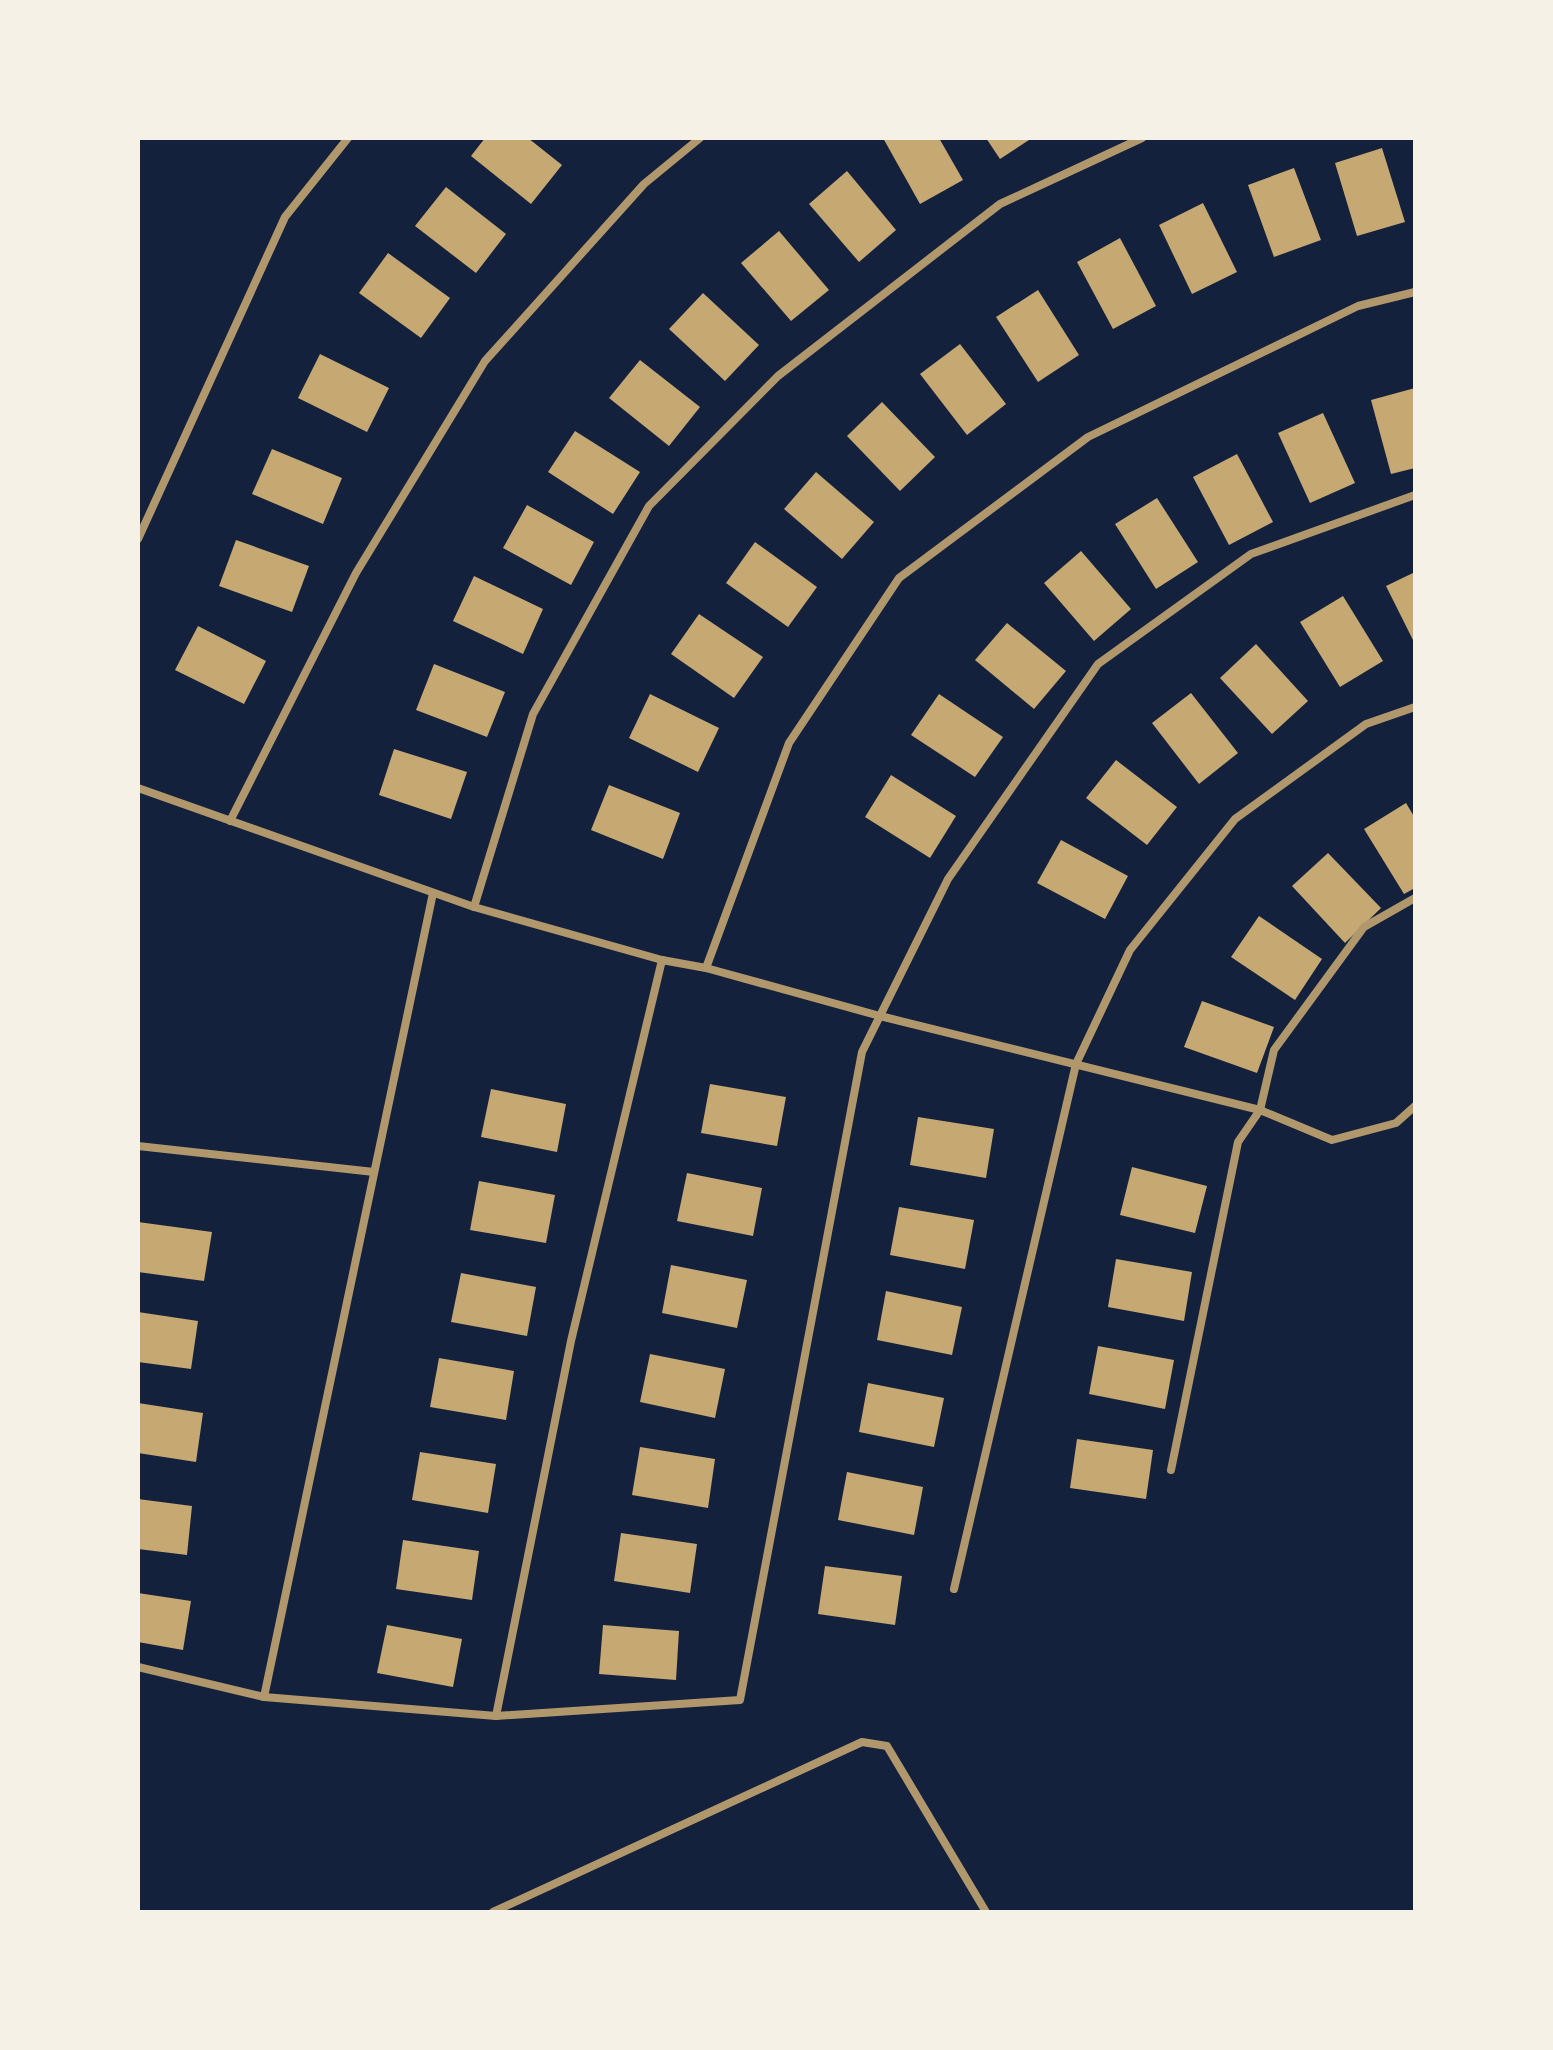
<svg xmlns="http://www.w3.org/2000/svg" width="1553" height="2050" viewBox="0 0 1553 2050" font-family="'Fira Sans',sans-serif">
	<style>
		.building { fill: #c6a872 }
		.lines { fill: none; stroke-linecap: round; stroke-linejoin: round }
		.minor { stroke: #b1986c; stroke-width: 8 }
	</style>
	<rect width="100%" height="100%" fill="#14213d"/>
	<g class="building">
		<path d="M485 138H528L562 165 531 204 471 156Z"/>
		<path d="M883 138H939L963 180 920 204Z"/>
		<path d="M986 138H1032L1000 159Z"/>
		<path d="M1382 148 1405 222 1357 236 1335 163Z"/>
		<path d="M1294 168 1321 240 1274 257 1248 185Z"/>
		<path d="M847 171 896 230 859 262 809 204Z"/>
		<path d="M446 187 506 234 476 273 415 226Z"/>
		<path d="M1203 203 1237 272 1192 294 1159 225Z"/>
		<path d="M779 231 829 290 791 321 741 263Z"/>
		<path d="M1120 238 1156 306 1113 329 1077 262Z"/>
		<path d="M388 253 450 298 421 338 359 293Z"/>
		<path d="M1038 290 1079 355 1038 382 996 317Z"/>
		<path d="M703 293 759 345 725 381 669 329Z"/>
		<path d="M960 344 1006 404 967 435 920 374Z"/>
		<path d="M320 354 389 388 367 432 298 398Z"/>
		<path d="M640 360 700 407 669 446 609 398Z"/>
		<path d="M1415 388V468L1391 474 1371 400Z"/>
		<path d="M882 402 935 457 900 491 847 436Z"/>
		<path d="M1323 413 1355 483 1310 503 1278 433Z"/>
		<path d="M575 431 640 472 613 514 548 472Z"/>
		<path d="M272 449 342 478 323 524 252 494Z"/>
		<path d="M1237 454 1273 522 1229 545 1193 477Z"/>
		<path d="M816 472 874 522 842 559 784 509Z"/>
		<path d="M1157 498 1198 562 1156 589 1115 524Z"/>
		<path d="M527 505 594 542 571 585 503 548Z"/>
		<path d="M236 540 309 566 292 612 219 586Z"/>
		<path d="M755 542 817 587 788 627 726 583Z"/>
		<path d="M1081 551 1131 609 1094 641 1044 583Z"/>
		<path d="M1415 572V644L1386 586Z"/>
		<path d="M474 576 543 609 523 654 453 621Z"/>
		<path d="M1343 596 1383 661 1340 687 1300 622Z"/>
		<path d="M699 614 763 657 734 698 671 654Z"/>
		<path d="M1007 623 1066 671 1034 709 975 660Z"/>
		<path d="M198 626 266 661 244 704 175 670Z"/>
		<path d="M1256 644 1308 701 1272 734 1220 678Z"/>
		<path d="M434 664 505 692 487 737 416 710Z"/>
		<path d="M1191 693 1238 753 1199 784 1152 723Z"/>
		<path d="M650 694 719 728 698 772 629 738Z"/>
		<path d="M939 694 1003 737 975 777 911 735Z"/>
		<path d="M394 749 467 772 451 819 379 795Z"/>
		<path d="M1116 760 1177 807 1147 845 1086 798Z"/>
		<path d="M891 775 956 816 930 858 865 817Z"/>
		<path d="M609 785 680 813 663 859 591 830Z"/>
		<path d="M1406 803 1415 818V888L1404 894 1364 829Z"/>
		<path d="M1061 840 1128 876 1105 919 1037 883Z"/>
		<path d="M1328 853 1381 908 1345 943 1292 886Z"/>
		<path d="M1259 916 1322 959 1295 1000 1231 957Z"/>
		<path d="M1202 1001 1274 1027 1257 1073 1184 1047Z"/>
		<path d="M710 1084 786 1097 777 1146 701 1133Z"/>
		<path d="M491 1089 566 1104 557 1152 481 1137Z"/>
		<path d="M918 1117 994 1129 986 1178 910 1165Z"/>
		<path d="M1132 1167 1207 1186 1195 1233 1120 1215Z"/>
		<path d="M687 1173 762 1188 753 1236 677 1221Z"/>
		<path d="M479 1181 555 1195 546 1243 470 1230Z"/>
		<path d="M899 1207 974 1220 965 1269 890 1255Z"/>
		<path d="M138 1222 212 1232 204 1281 138 1272Z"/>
		<path d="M1116 1259 1192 1272 1184 1321 1108 1307Z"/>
		<path d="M671 1265 747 1280 737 1328 662 1313Z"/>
		<path d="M461 1273 536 1287 527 1336 451 1322Z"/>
		<path d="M886 1291 962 1307 952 1355 877 1340Z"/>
		<path d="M138 1312 198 1321 191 1369 138 1362Z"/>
		<path d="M1098 1346 1174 1360 1165 1409 1089 1394Z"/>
		<path d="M650 1354 725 1369 715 1418 640 1402Z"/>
		<path d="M439 1358 514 1371 506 1420 430 1407Z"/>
		<path d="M868 1383 944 1398 934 1447 859 1432Z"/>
		<path d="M138 1403 203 1413 196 1462 138 1453Z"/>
		<path d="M1077 1439 1153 1450 1146 1499 1070 1488Z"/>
		<path d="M640 1447 715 1459 708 1508 632 1495Z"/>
		<path d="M420 1452 496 1464 488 1513 412 1500Z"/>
		<path d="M847 1472 923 1487 914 1535 838 1520Z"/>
		<path d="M138 1499 192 1506 187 1555 138 1549Z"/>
		<path d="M621 1533 697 1544 690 1593 614 1581Z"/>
		<path d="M403 1540 479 1551 472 1600 396 1589Z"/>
		<path d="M825 1566 902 1576 895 1625 818 1614Z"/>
		<path d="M138 1593 191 1601 183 1650 138 1642Z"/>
		<path d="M387 1625 462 1639 453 1687 377 1673Z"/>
		<path d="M603 1625 679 1631 676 1680 599 1674Z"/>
	</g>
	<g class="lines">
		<g class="minor">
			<path d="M138 539 285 217 348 138"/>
			<path d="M138 788 474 907 662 960 706 968 880 1016 1260 1110 1332 1140 1396 1123 1415 1106"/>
			<path d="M230 821 356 573 485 361 644 184 700 138"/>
			<path d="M433 893 264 1697 496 1716 740 1700 862 1052 948 879 1098 664 1251 554 1415 495"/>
			<path d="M474 907 533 714 649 506 778 376 1000 204 1142 138"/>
			<path d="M706 968 789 743 899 578 1088 437 1358 306 1415 292"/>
			<path d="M138 1146 374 1172"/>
			<path d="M1171 1470 1238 1142 1260 1110 1274 1050 1364 927 1415 898"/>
			<path d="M954 1589 1076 1064 1130 950 1235 819 1366 724 1415 707"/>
			<path d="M138 1667 264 1697"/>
			<path d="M496 1716 571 1341 662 960"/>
			<path d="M493 1912 862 1742 887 1746 986 1912"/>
		</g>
	</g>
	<rect width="1553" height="2050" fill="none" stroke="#f6f1e7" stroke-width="280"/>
</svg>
